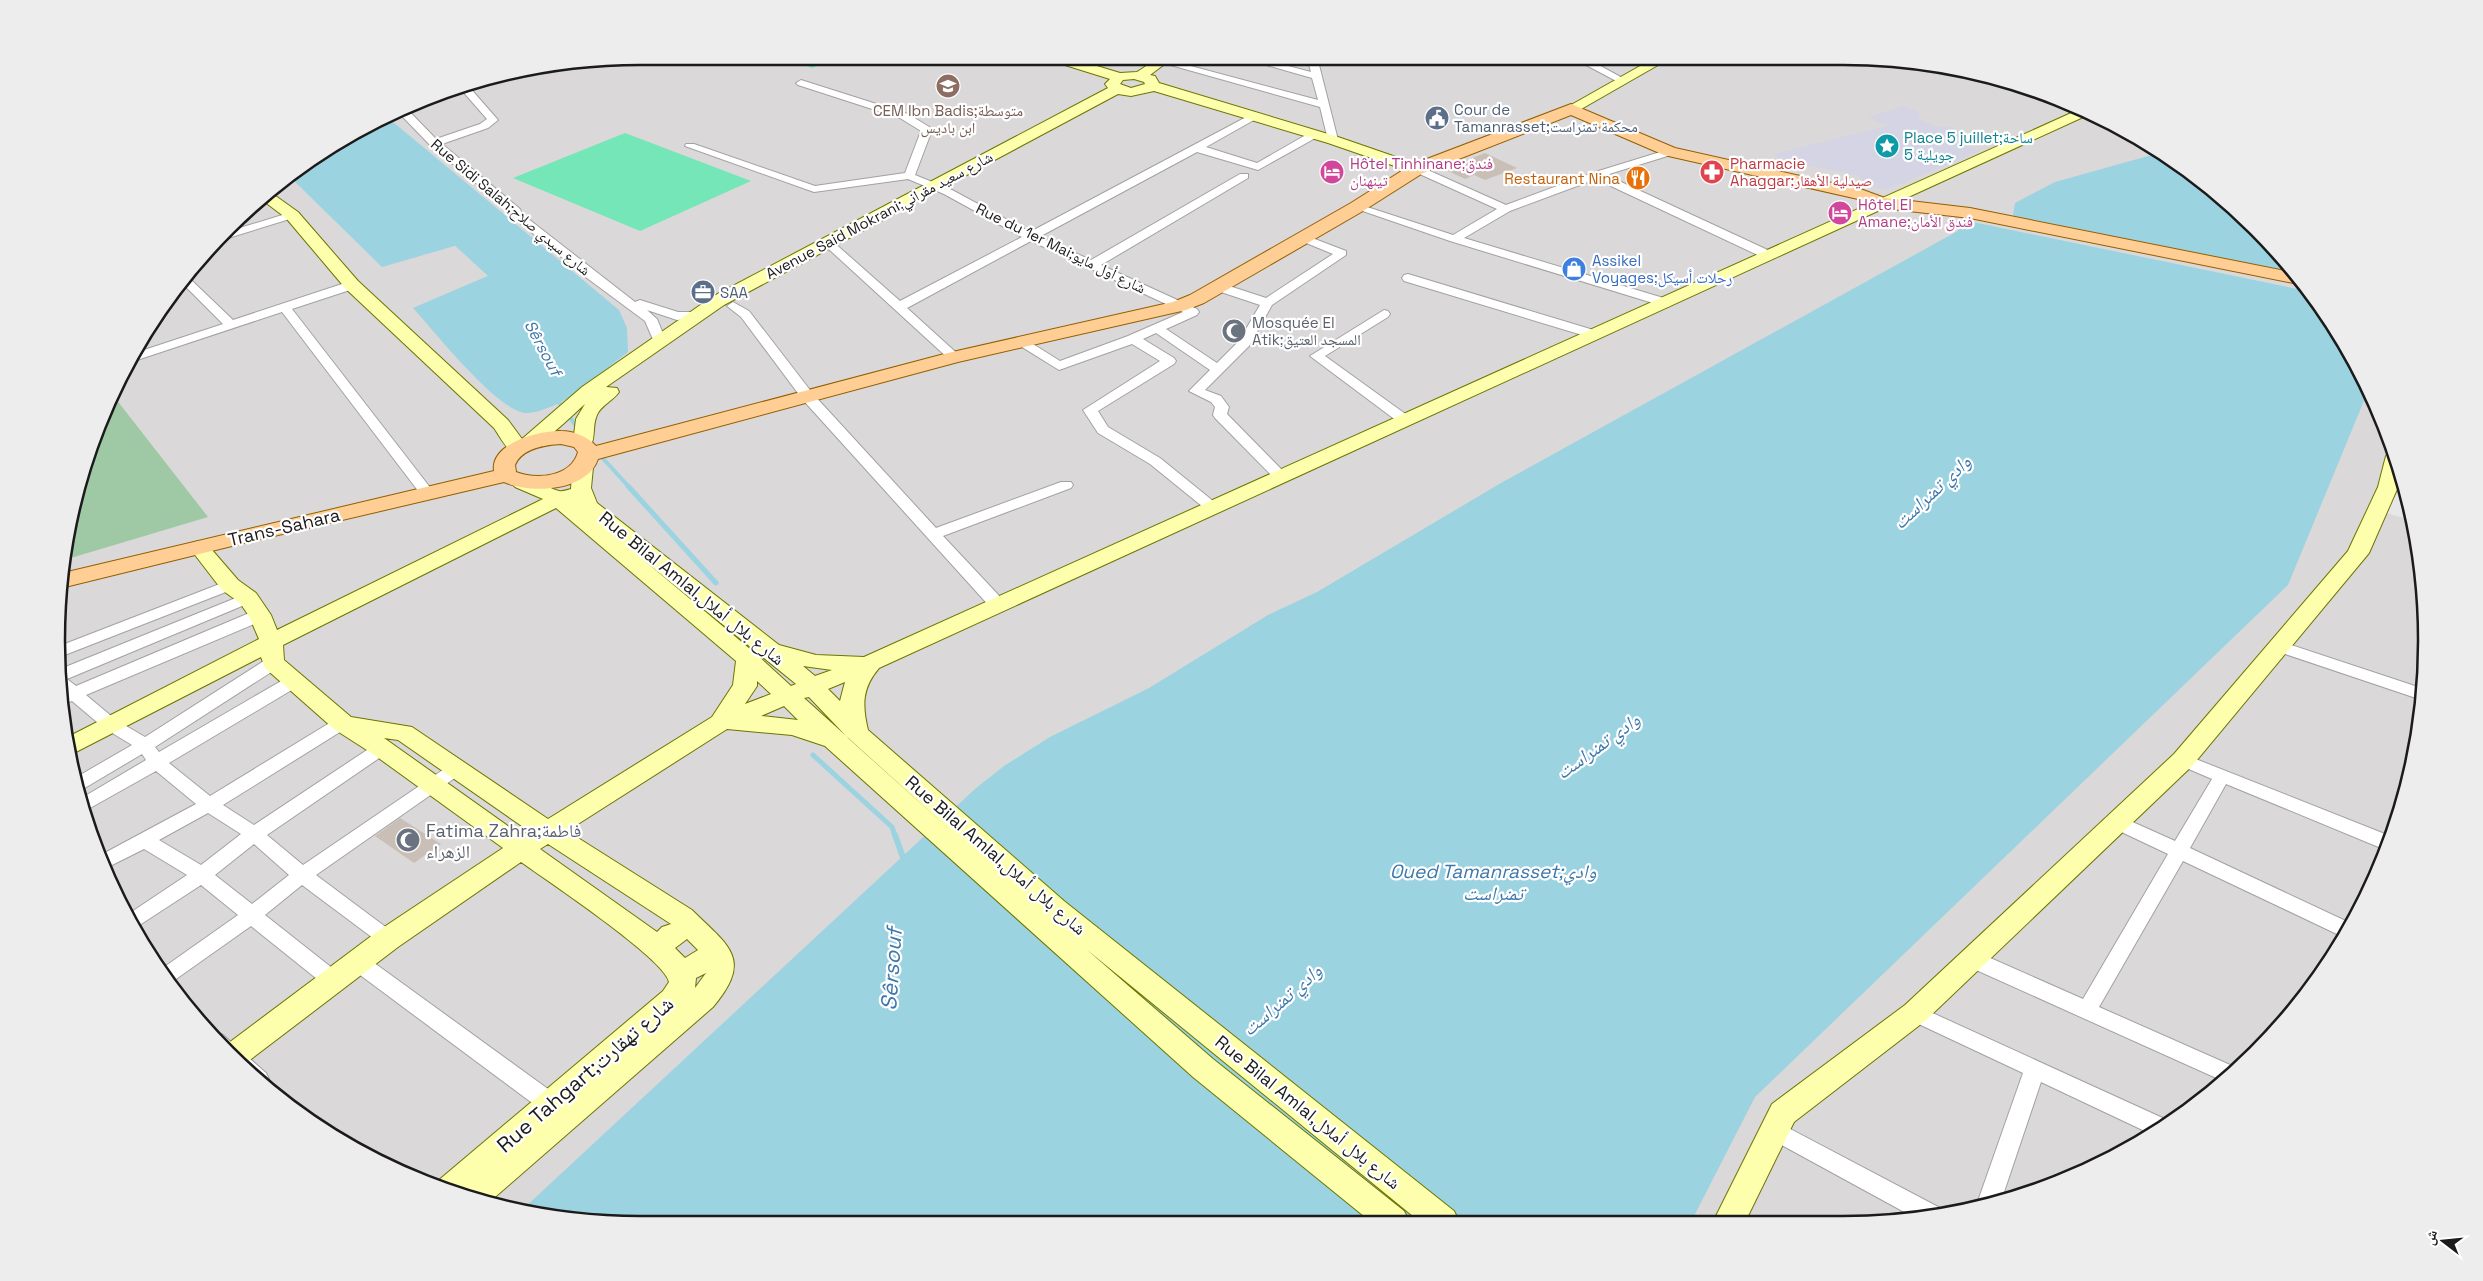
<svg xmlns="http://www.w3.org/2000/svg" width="2483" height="1281" viewBox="0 0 2483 1281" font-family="'Space Grotesk','Noto Naskh Arabic',sans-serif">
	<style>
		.residential { fill: #dad8d8 }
		.cemetery { fill: #9ec9a4 }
		.pitch { fill: #75e6b8 }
		.parking { fill: #e7e7e7 }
		.plaza { fill: #d4d4e4 }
		.water { fill: #9bd3e1 }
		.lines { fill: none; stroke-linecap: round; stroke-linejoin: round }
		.stream-far2 { stroke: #9bd3e1; stroke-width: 4 }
		.stream-far1 { stroke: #9bd3e1; stroke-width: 5 }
		.stream { stroke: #9bd3e1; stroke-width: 6 }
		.river { fill: #9bd3e1; fill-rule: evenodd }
		.building { fill: #cabfb6 }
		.street-casing { stroke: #a2a2a2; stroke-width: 2 }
		.secondary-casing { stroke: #6b7500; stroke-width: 2 }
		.primary-casing { stroke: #935f00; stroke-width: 2 }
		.street { fill: #fff; fill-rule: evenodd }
		.secondary { fill: #fdffad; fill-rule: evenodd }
		.primary { fill: #ffce94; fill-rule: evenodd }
		.labels { text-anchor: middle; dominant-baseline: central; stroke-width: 4.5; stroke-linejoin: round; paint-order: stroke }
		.far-service-label { font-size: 15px; fill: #4e5e75; stroke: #fff; text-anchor: start }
		.far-education-label { font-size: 15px; fill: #785e54; stroke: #fff }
		.far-culture-label { font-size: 15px; fill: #0d838f; stroke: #fff; text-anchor: start }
		.far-hotel-label { font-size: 15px; fill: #b23c85; stroke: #fff; text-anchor: start }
		.far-health-label { font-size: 15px; fill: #be3a42; stroke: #fff; text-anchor: start }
		.far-food-label { font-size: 15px; fill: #c56008; stroke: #fff; text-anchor: end }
		.far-street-label { font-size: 15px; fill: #1b1b1b; stroke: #fff }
		.far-shop-label { font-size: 15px; fill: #366cbe; stroke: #fff; text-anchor: start }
		.far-worship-label { font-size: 15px; fill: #5b616d; stroke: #fff; text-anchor: start }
		.far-water-label { font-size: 16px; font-style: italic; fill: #3e77ab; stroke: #fff }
		.street-label { font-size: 18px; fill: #1b1b1b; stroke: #fff }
		.worship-label { font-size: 18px; fill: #5b616d; stroke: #fff; text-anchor: start }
		.water-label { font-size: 19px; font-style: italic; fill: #3e77ab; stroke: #fff }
		.near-street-label { font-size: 21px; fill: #1b1b1b; stroke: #fff }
		.near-water-label { font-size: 22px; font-style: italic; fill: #3e77ab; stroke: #fff }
		.rim { fill: none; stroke: #1b1b1b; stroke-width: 2.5 }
	</style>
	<rect width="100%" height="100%" fill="#eee9e0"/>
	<path class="residential" d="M640 56 1880 57 1993 76 2101 116 2198 177 2282 255 2348 348 2396 452 2422 564 2426 678 2407 791 2367 899 2282 1026 2198 1104 2066 1180 1919 1220 603 1224 490 1205 382 1165 316 1126 228 1054 177 996 117 899 87 828 61 717 56 640 68 526 101 417 135 348 201 255 285 177 349 134 452 87 527 67Z"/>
	<path class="cemetery" d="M112 394 208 517 64 560C69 508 89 441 112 394Z"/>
	<g class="pitch">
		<path d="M777 56H833L836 58 812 68Z"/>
		<path d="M625 133 751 181 640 231 513 178Z"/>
	</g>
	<path class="parking" d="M2398 465 2411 520 2386 513Z"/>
	<path class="plaza" d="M1904 106 1922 114 1917 119 1937 127H1951L1967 134 1952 141 1980 151 1885 190 1866 185 1859 176 1778 159 1775 154 1887 126 1869 117Z"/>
	<g class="water">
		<path d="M387 117 619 310 627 328 628 352C609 366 577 395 557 404 548 408 534 414 524 413 494 407 435 332 413 308L490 275 458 245 382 267 288 175 349 134Z"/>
		<path d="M2159 153 2198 177 2282 255 2293 272 2013 216 2015 203 2055 182Z"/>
		<path d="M1968 221 2307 291 2348 348 2368 391 2288 585 1755 1097 1692 1220 603 1224 522 1210 975 789 1004 766 1050 737 1149 688 1268 615 1317 592 1501 483 1956 232Z"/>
	</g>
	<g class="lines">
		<g class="stream-far2">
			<path d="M453 241 490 275 493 281"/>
			<path d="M556 398 579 430"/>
			<path d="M599 454 629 487"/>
		</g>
		<g class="stream-far1">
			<path d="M628 486 716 583"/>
			<path d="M813 755 892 827 895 836"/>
		</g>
		<path class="stream" d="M895 835 905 863"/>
		<path class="river" d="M2217 194 2228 205 2201 210 2184 221 2174 252 2166 254 2158 252 2155 247 2166 213 2187 199Z"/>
	</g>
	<g class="building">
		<path d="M1485 153 1517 168 1485 180 1474 175 1465 179 1444 169Z"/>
		<path d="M400 818 441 844 414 863 375 836Z"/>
	</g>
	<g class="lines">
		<defs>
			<g id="street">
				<path d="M1142 57H1157L1318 100 1312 78 1238 57H1254L1311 72 1307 57H1317L1338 140 1333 143 1328 140 1320 107Z"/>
				<path d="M1571 57H1584L1628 81 1620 83Z"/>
				<path d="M548 65 547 68 470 88 498 120 488 128 442 144 520 209 522 214 635 302 640 300 678 312H701L703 315 701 318 677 320 647 310 657 319 666 341 665 344H655L645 321 587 278 513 217 511 212 430 145 398 112 406 108 436 139 480 124 487 119 458 86 528 67Z"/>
				<path d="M801 80 908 114 931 128 932 130 915 175 952 190 1030 232 1252 114H1260L1261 116 1206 147 1257 163 1311 132H1319V136L1258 170 1197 152 1039 237 1091 260 1240 174H1248V178L1101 265 1197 309 1199 312 1197 315 1166 329 1217 363 1239 341 1260 305 1215 290 1213 287 1215 284H1223L1266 298 1333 254 1299 240V236H1307L1346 251V255L1272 305 1249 346 1205 390 1221 396 1229 407 1227 414 1286 474 1288 477 1286 480H1276L1215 418 1213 415 1215 407 1211 402 1189 391 1210 370 1156 333 1143 339 1174 358 1176 361 1174 364 1098 411 1108 427 1160 458 1218 505 1220 508 1218 511H1208L1150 464 1098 433 1083 410 1160 361 1132 344 1059 370 1014 342 1020 338 1025 339 1060 361 1128 336 1183 312 1031 241 907 308 961 357 955 361 950 360 821 242 827 239 831 240 900 301 1022 237 944 194 908 179 814 192 685 146 686 144H694L815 186 905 173 921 131 900 118 798 85 796 83Z"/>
				<path d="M1670 149 1675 152 1674 154 1606 175 1772 252V258H1764L1596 179 1510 211 1464 238 1670 300 1672 303 1670 306 1666 307 1450 241 1351 207 1353 205H1361L1453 235 1497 209 1413 171V167H1421L1506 205 1592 173Z"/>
				<path d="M292 212 296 213V217L225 239 218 240 227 232Z"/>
				<path d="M1408 274 1600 332 1602 335 1600 338H1592L1404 281 1402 278 1404 275Z"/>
				<path d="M187 276 233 320 348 282H356L358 285 356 288 292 309 432 490 434 493 432 496H422L282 312 128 363 132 354 223 324 182 283Z"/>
				<path d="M733 302 749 311 813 394 936 528 1061 482H1071L1073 485 1071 488 943 536 1004 601 1006 605 1004 609H992L803 400 741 317 727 306Z"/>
				<path d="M1384 310 1388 311 1390 314 1388 317 1325 356 1411 418 1413 421 1411 424H1401L1310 356Z"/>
				<path d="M230 580 236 582 238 585 236 588 57 658V647Z"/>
				<path d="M248 593 254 595 256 598 254 601 67 679 76 686 254 611H266L268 615 266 619 86 695 116 720 145 737 267 659H279L281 663 279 667 155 747 159 752 288 677H300L302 681 300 685 169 763 210 796 336 719H348L351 723 348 727 223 805 254 825 376 744 382 742 388 744 391 748 388 752 267 835 303 865 450 765 456 763 462 765 465 769 462 773 316 875 395 934 398 939 395 944 388 947 381 944 302 885 265 915 341 975 344 981 341 987 334 989 327 987 251 926 169 984 160 970 238 915 201 885 135 928 127 915 187 875 144 849 104 869 99 856 196 804 156 771 83 812 80 799 146 760 142 754 83 789 79 791 75 778 132 745 104 728 72 701 60 705 58 670ZM208 813 241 834 201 865 159 840ZM254 844 289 875 252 904 215 875Z"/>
				<path d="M2279 641 2424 689 2422 700 2273 650 2271 646 2273 642Z"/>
				<path d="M2183 754 2390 836 2385 849 2381 848 2226 784 2190 848 2350 923 2342 936 2339 935 2183 861 2099 1007 2237 1068 2223 1081 1965 965 1962 959 1965 953 1972 951 1979 953 2083 999 2168 854 2111 827 2108 822 2111 817 2117 815 2175 841 2212 779 2177 764 2174 760 2177 756Z"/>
				<path d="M359 955 366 957 559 1097 562 1104 559 1111 551 1113 543 1111 352 969 349 963 352 957Z"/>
				<path d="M1915 1005 2167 1120V1122L2149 1133 2041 1082 2002 1198 1979 1204 1978 1201 2023 1073 1908 1019 1905 1013 1908 1007Z"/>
				<path d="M216 1032 223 1035 266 1073 269 1079 266 1085 228 1054 210 1034Z"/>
				<path d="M1775 1121 1942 1209 1944 1213 1919 1220 1767 1137 1764 1130 1767 1123Z"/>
			</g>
			<g id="secondary">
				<path d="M1048 57H1067L1120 73 1137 72 1160 57H1174L1150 75 1155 76 1159 83 1338 137 1422 166 1424 169 1417 173 1412 172 1328 143 1154 91 1131 96 1118 94 724 305 606 387 617 388 619 392C613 401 601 405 597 415 592 425 596 438 590 447H576L573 443 576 419 585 404C572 415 529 460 513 452 506 449 499 435 494 428L346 289 286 218 261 199 270 192 298 212 358 281 508 420 522 439 582 387 712 297 1108 88 1105 84 1110 79 1049 60ZM1134 79 1144 82 1145 84 1131 88 1120 84 1123 80Z"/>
				<path d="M1656 57H1672L1576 112 1571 113 1564 109Z"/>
				<path d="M2080 109 2092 113 879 668C862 688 862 705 868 730L1064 901 1454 1211 1459 1221H1419L1086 949 1213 1059 1404 1211 1409 1221H1370L1193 1077 825 746 792 735 727 729 567 831 692 910C728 946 754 958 713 1007L487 1204 437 1185 439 1180 663 991 669 982C665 959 546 880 521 862L398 947 242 1066 222 1048 378 931 503 848 373 754 334 729 265 668 261 657 70 755 66 738 259 639 249 616 240 603 222 590 192 551 188 547 192 543 199 541 206 543 238 580 256 593 271 615 277 630 543 499 515 487 512 483 515 479C532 475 544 487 559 491 562 492 567 490 571 489L572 473 576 463H590L593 467 591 488 597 503 779 645 816 655 864 657ZM556 508 736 661 733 685 712 717 548 819 412 727 351 717 284 660 283 645ZM641 558 796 684 791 686 756 654ZM803 666 832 670 815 676ZM757 681 771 694 745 704 757 686ZM845 682 840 701 828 689ZM809 697 849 739 956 835 804 698ZM784 706 798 720 761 716ZM384 738 398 740 529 831 522 836ZM548 844 671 924 662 927 657 932 540 849ZM687 939 698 950 685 958 675 948ZM706 973 695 988 696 978Z"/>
				<path d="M2395 450 2401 475 2398 487 2369 553 2192 766 1925 1021 1794 1122 1746 1220H1714L1772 1104 1905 1005 2174 754 2348 551 2378 487 2386 456 2389 452Z"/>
			</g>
			<path id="primary" d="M1571 104 1675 148 1863 190 1885 198 1970 208 2295 273 2303 285 1970 218 1865 206 1859 205 1858 199 1664 155 1571 115 1423 173 1363 211 1204 303 1186 310 958 362 598 459C587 492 530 494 504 482L236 545 61 588 63 573 494 471C490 443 540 430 561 431 574 431 588 437 596 446L948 353 1173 302 1190 295 1351 203 1411 165ZM561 444 574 447 578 452C571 477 537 480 516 472L515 465C522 448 545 445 561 444Z"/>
		</defs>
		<use href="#street" class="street-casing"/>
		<use href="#secondary" class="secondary-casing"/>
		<use href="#primary" class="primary-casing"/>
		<use href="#street" class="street"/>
		<use href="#secondary" class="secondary"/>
		<use href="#primary" class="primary"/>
	</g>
	<defs>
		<symbol id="school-disc" viewBox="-11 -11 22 22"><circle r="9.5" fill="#8d6e63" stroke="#fff"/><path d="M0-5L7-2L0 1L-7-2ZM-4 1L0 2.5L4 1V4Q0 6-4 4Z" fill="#fff"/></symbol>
		<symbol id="civic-disc" viewBox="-11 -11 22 22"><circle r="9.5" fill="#5c6f8a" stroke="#fff"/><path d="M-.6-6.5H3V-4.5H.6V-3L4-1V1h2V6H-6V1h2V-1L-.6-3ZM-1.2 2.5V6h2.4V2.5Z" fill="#fff"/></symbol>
		<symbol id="sight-disc" viewBox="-11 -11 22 22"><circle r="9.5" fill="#0f9aa8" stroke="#fff"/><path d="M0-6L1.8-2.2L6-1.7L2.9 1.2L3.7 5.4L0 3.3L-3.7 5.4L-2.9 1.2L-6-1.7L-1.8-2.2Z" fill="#fff"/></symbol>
		<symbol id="hotel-disc" viewBox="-11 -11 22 22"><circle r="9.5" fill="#d1479c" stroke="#fff"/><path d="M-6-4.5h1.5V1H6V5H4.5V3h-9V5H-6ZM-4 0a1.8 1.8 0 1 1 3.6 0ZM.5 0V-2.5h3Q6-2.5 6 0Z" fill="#fff"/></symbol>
		<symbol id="pharmacy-disc" viewBox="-11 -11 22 22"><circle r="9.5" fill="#e0444e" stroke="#fff"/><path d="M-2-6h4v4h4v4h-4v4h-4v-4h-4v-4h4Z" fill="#fff"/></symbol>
		<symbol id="restaurant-disc" viewBox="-11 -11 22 22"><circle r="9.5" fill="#e8710a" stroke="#fff"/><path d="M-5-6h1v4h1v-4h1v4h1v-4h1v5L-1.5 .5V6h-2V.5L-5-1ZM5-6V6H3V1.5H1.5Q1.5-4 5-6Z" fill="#fff"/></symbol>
		<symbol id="shop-disc" viewBox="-11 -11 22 22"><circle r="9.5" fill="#3f7fe0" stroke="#fff"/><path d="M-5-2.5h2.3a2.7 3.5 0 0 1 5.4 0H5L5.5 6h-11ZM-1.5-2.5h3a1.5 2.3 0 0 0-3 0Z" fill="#fff"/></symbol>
		<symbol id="office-disc" viewBox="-11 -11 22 22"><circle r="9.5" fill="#5c6f8a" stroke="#fff"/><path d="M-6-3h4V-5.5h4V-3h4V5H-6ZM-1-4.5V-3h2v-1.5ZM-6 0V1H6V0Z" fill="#fff"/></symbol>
		<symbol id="mosque-disc" viewBox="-11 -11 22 22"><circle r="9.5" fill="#6b7280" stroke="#fff"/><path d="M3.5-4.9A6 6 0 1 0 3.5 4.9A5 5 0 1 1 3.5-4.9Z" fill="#fff"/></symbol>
	</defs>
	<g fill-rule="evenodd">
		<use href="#school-disc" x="934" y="72" width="28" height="28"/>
		<use href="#civic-disc" x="1423" y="104" width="28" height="28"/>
		<use href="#sight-disc" x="1873" y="132" width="28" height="28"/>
		<use href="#hotel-disc" x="1318" y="158" width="28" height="28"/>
		<use href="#pharmacy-disc" x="1698" y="158" width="28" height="28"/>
		<use href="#restaurant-disc" x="1624" y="164" width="28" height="28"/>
		<use href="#hotel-disc" x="1826" y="199" width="28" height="28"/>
		<use href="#shop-disc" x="1560" y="255" width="28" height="28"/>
		<use href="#office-disc" x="689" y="278" width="28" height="28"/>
		<use href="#mosque-disc" x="1220" y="317" width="28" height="28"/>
		<use href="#mosque-disc" x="394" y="826" width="28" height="28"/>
	</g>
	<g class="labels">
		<g class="far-service-label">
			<text x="1454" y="109">Cour de<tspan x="1454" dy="17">Tamanrasset;محكمة تمنراست</tspan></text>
			<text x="720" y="292">SAA</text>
		</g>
		<g class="far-education-label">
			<text x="948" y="110">CEM Ibn Badis;متوسطة<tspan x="948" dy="17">ابن باديس</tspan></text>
		</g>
		<g class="far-culture-label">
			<text x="1904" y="137">Place 5 juillet;ساحة<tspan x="1904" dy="17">5 جويلية</tspan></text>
		</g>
		<g class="far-hotel-label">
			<text x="1350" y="163">Hôtel Tinhinane;فندق<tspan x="1350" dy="17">تينهنان</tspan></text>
			<text x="1858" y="204">Hôtel El<tspan x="1858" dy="17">Amane;فندق الأمان</tspan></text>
		</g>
		<g class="far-health-label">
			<text x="1730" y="163">Pharmacie<tspan x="1730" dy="17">Ahaggar;صيدلية الأهقار</tspan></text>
		</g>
		<g class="far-food-label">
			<text x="1620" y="178">Restaurant Nina</text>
		</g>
		<g class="far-street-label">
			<text transform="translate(511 207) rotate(40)">Rue Sidi Salah;شارع سيدي صلاح</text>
			<text transform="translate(879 215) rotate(-28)">Avenue Said Mokrani;شارع سعيد مقراني</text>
			<text transform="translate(1061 248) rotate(26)">Rue du 1er Mai;شارع أول مايو</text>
		</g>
		<g class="far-shop-label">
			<text x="1592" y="260">Assikel<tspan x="1592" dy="17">Voyages;رحلات أسيكل</tspan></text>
		</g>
		<g class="far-worship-label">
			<text x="1252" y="322">Mosquée El<tspan x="1252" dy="17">Atik;المسجد العتيق</tspan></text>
		</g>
		<g class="far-water-label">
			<text transform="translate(543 348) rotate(62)">Sêrsouf</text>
		</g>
		<g class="street-label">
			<text transform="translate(284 527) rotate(-13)">Trans-Sahara</text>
			<text transform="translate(692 588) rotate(39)">Rue Bilal Amlal,شارع بلال أملال</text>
			<text transform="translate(996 855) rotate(41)">Rue Bilal Amlal,شارع بلال أملال</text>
			<text transform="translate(1308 1112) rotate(39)">Rue Bilal Amlal,شارع بلال أملال</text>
		</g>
		<g class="worship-label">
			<text x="426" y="830">Fatima Zahra;فاطمة<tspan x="426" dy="21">الزهراء</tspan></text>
		</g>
		<g class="water-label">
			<text transform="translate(1932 492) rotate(-43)">وادي تمنراست</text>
			<text transform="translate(1598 746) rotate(-36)">وادي تمنراست</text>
			<text x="1493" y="871">Oued Tamanrasset;وادي<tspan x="1493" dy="22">تمنراست</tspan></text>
			<text transform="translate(1282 1000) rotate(-41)">وادي تمنراست</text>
		</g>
		<g class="near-street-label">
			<text transform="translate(585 1074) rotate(-41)">Rue Tahgart;شارع تهقارت</text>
		</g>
		<g class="near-water-label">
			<text transform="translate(891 969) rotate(-86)">Sêrsouf</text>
		</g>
	</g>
	<path d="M0 0H2483V1281H0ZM640 65H1843A575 575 0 0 1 2418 640V641A575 575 0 0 1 1843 1216H640A575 575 0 0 1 65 641V640A575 575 0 0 1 640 65Z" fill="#ededed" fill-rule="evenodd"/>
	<path class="rim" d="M640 65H1843A575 575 0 0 1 2418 640V641A575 575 0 0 1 1843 1216H640A575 575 0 0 1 65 641V640A575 575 0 0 1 640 65Z"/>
	<g transform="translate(2443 1241) rotate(286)" stroke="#ffffff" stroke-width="4" paint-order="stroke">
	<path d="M0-4L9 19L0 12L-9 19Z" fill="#1b1b1b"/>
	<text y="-8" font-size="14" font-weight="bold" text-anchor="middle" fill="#1b1b1b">ش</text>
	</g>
</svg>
